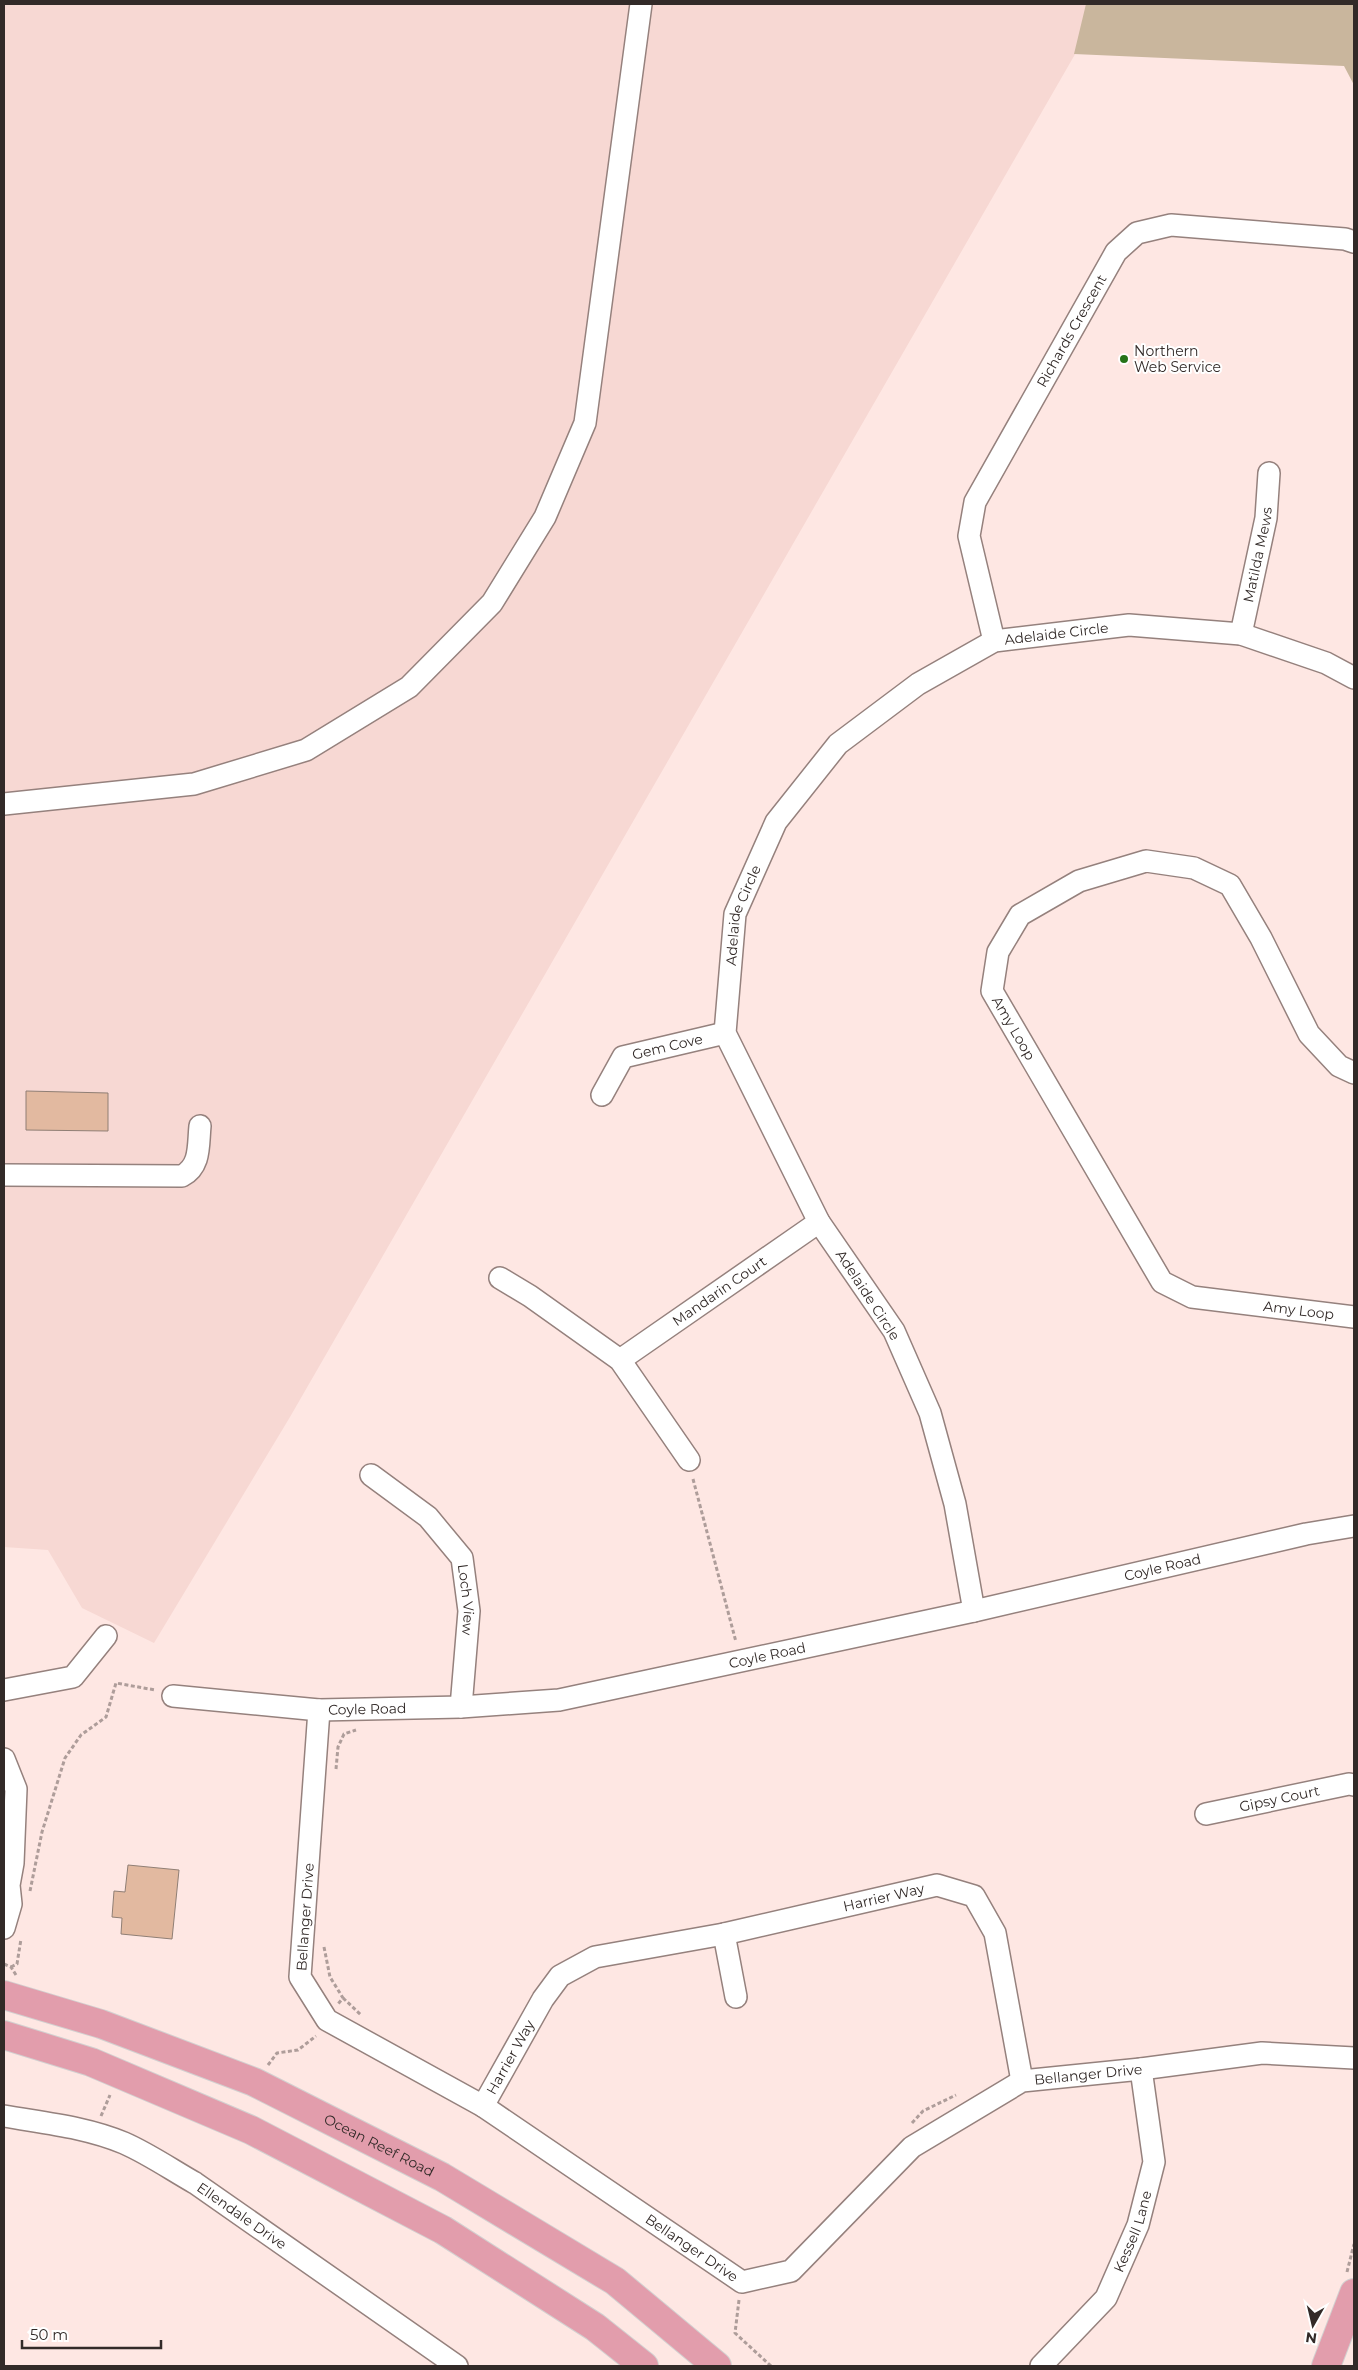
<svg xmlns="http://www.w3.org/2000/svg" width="1358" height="2370" viewBox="0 0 1358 2370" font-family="Montserrat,sans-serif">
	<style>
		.built { fill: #f7d8d3 }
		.green { fill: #c9b69d }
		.building { fill: #e2b9a0; stroke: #907f75 }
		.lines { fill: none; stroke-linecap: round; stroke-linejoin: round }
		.minor-casing { stroke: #95817d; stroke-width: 24 }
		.major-casing { stroke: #d2d0d0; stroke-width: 30 }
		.path { stroke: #ae9d9a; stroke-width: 3; stroke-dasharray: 4 2.5; stroke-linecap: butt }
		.minor { stroke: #fff; stroke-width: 21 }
		.major { stroke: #e29dac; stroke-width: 28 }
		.poi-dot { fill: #257318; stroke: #fff; stroke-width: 2 }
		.labels { text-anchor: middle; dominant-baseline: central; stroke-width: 4; stroke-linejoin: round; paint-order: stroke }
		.street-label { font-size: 14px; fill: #322a28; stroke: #fff }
		.poi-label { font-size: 14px; fill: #322a28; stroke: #fff; text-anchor: start }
	</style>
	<rect width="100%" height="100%" fill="#fee7e3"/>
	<path class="built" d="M4 4H1104L290 1417 154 1643 82 1608 48 1550 4 1547Z"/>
	<path class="green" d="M1086 4H1354V85L1344 66 1074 54Z"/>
	<g class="building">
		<path d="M26 1091 108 1093V1131L26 1130Z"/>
		<path d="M128 1865 179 1870 172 1939 121 1934 122 1918 112 1917 114 1891 125 1892Z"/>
	</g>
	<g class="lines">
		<defs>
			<g id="minor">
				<path id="s1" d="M1241 634 1266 518 1269 473"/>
				<path id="s2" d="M994 641 969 536 975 502 1116 252 1137 233 1171 225 1345 239 1354 242"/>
				<path d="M4 804 194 784 306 750 409 687 492 603 545 517 585 423 641 4"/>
				<path id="s3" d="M1354 1073 1339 1066 1309 1034 1261 938 1230 885 1194 868 1146 861 1079 881 1020 915 998 952 992 991 1162 1282 1192 1297 1354 1317"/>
				<path id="s4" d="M602 1095 623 1057 725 1033"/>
				<path d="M4 1175 182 1176C201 1166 198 1145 200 1126"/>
				<path d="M500 1278 530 1296 620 1360 689 1460"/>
				<path id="s5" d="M620 1360 819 1222"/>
				<path id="s6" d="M371 1475 428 1517 462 1558 469 1611 461 1707"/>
				<path id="s7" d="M974 1611 955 1504 930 1413 894 1331 819 1222 725 1033 735 914 776 822 838 744 918 684 994 641 1129 625 1241 634 1326 663 1354 678"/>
				<path d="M4 1690 73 1677 106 1636"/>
				<path id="s8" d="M173 1696 319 1710 461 1707 559 1700 974 1611 1306 1534 1354 1526"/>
				<path id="s9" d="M319 1710 300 1977 327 2020 483 2106 742 2282 791 2271 912 2147 1022 2081 1141 2069 1262 2053 1354 2058"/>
				<path d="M4 1759 16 1789 13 1863 9 1885 11 1904 4 1928"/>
				<path id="s10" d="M1206 1814 1349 1784 1354 1785"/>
				<path d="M724 1934 736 1997"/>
				<path id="s11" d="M483 2106 543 1999 560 1976 595 1957 724 1934 937 1885 974 1896 995 1933 1022 2081"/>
				<path id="s12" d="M4 2116C44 2123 86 2127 124 2143 149 2154 172 2170 195 2183L457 2366"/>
				<path id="s13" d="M1041 2366 1106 2298 1138 2225 1154 2162 1141 2069"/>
			</g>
			<g id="major">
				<path id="s14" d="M4 1995 101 2024 254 2082 442 2177 615 2281 717 2366"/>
				<path d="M4 2035 91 2062 251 2130 443 2230 595 2327 644 2366"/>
				<path d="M1326 2366 1354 2293"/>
			</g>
		</defs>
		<use href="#minor" class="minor-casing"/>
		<use href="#major" class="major-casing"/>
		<g class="path">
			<path d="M693 1479 736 1642"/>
			<path d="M336 1769 338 1747 344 1734 356 1730"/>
			<path d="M30 1891 42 1832 65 1758 81 1735 106 1717 116 1683 155 1690"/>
			<path d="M324 1947 330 1977 343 1998 338 2004"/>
			<path d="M4 1964 11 1967 16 1975"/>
			<path d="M11 1967 17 1964 21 1939"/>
			<path d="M343 1998 361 2015"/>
			<path d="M268 2065 277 2053 298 2050 316 2036"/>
			<path d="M101 2116 110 2095"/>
			<path d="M912 2123 923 2111 956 2095"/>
			<path d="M1347 2272 1354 2244"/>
			<path d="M739 2300 735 2333 771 2366"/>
		</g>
		<use href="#minor" class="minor"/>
		<use href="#major" class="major"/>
	</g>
	<circle class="poi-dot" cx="1124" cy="359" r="5"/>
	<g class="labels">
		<g class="street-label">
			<text stroke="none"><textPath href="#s2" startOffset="339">Richards Crescent</textPath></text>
			<text stroke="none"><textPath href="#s1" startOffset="81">Matilda Mews</textPath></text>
			<text stroke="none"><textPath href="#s7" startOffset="1206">Adelaide Circle</textPath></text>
			<text stroke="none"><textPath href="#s7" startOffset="756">Adelaide Circle</textPath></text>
			<text stroke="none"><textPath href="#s3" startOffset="581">Amy Loop</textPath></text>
			<text stroke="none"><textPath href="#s4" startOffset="89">Gem Cove</textPath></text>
			<text stroke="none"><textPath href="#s5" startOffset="121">Mandarin Court</textPath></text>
			<text transform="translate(868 1295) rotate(57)">Adelaide Circle</text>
			<text stroke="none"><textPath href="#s3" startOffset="1016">Amy Loop</textPath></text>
			<text stroke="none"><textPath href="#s8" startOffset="1005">Coyle Road</textPath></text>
			<text stroke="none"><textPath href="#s6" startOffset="166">Loch View</textPath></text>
			<text stroke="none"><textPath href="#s8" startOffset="600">Coyle Road</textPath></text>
			<text stroke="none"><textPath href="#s8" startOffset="195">Coyle Road</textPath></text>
			<text stroke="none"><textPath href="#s10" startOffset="75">Gipsy Court</textPath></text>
			<text stroke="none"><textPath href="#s11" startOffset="486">Harrier Way</textPath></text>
			<text transform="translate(305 1917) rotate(-86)">Bellanger Drive</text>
			<text stroke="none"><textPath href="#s11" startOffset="56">Harrier Way</textPath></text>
			<text stroke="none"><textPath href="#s9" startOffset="1228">Bellanger Drive</textPath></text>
			<text stroke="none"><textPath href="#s14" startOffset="405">Ocean Reef Road</textPath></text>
			<text stroke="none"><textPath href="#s12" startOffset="262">Ellendale Drive</textPath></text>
			<text stroke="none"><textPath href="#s13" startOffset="166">Kessell Lane</textPath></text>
			<text stroke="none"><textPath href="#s9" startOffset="749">Bellanger Drive</textPath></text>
		</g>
		<g class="poi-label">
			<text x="1134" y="351">Northern<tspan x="1134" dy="16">Web Service</tspan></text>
		</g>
	</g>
	<rect width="1358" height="2370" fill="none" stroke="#322a28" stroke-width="10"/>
	<g transform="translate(1313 2325) rotate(188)" stroke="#ffffff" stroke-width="4" paint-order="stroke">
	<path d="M0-4L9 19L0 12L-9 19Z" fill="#322a28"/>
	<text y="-8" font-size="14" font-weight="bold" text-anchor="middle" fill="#322a28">N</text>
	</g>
	<path d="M22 2340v8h139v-8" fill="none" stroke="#322a28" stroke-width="2.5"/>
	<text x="30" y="2340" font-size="15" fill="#322a28" stroke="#ffffff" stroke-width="4" paint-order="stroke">50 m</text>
</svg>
